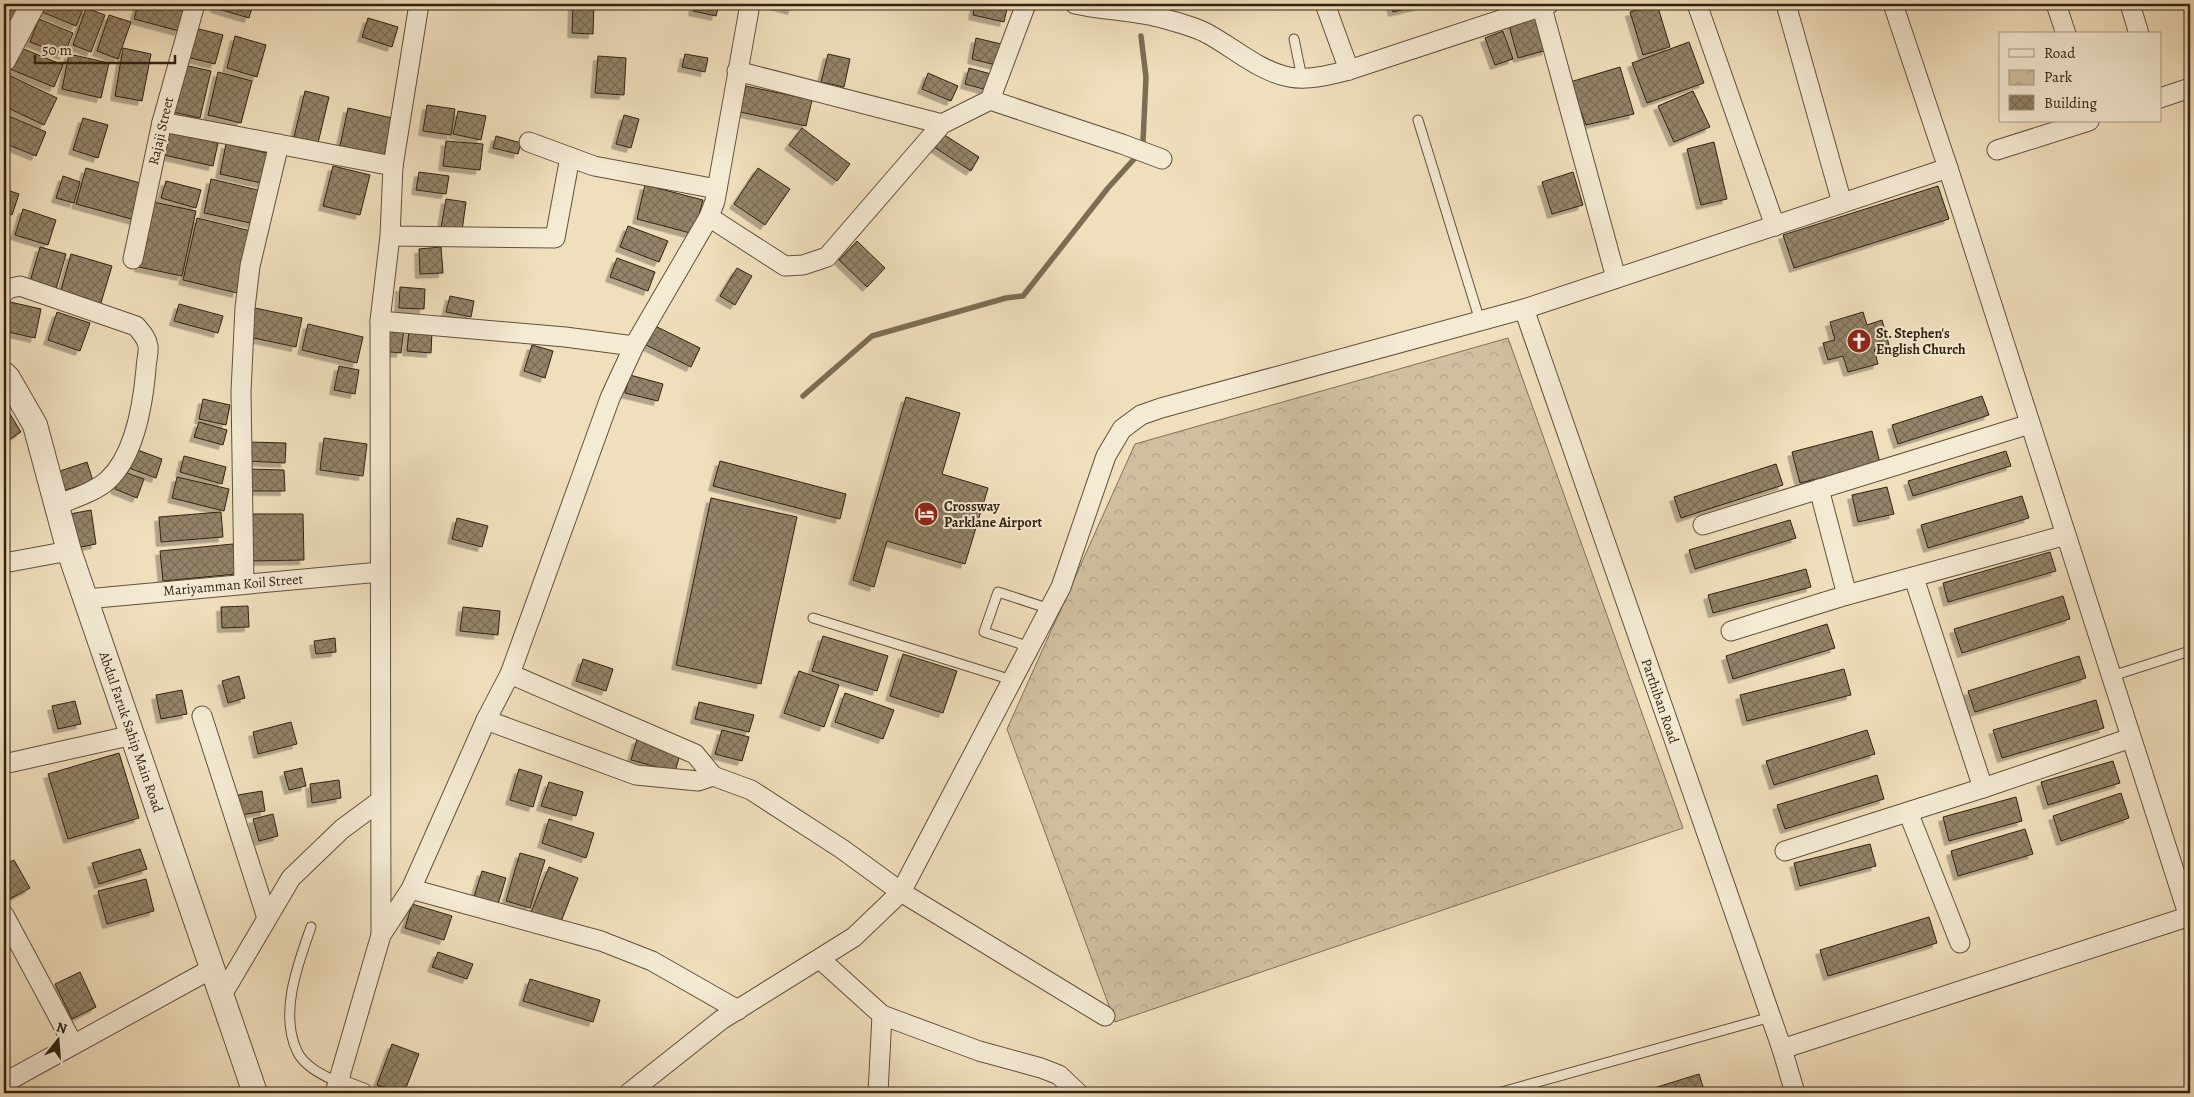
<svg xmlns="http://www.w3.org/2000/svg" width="2194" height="1097" viewBox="0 0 2194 1097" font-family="Alegreya,serif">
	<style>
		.park { fill: url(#park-crowns); stroke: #807058 }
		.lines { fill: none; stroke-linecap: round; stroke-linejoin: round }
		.stream { stroke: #7c6d55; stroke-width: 5.5 }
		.building { fill: url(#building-cross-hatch); stroke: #302211; filter: url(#shadow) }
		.service-casing { stroke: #60513c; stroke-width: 11 }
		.minor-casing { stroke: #60513c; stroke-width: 21 }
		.tertiary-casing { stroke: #60513c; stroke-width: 26 }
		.service { stroke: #f5ead4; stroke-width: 9 }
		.minor { stroke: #f5ead4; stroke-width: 19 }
		.tertiary { stroke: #f5ead4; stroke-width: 24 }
		.labels { text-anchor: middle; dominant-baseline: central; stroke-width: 4; stroke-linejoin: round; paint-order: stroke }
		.street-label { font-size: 14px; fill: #302211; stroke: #f5ead4 }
		.poi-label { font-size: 14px; font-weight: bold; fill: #302211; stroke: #f5ead4; text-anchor: start }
	</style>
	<defs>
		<pattern id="park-crowns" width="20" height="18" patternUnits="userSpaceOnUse" patternTransform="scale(1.25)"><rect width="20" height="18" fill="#cfbfa0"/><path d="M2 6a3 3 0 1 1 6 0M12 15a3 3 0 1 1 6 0" fill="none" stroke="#b2a489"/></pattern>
		<pattern id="building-cross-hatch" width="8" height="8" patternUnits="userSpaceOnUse" patternTransform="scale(1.25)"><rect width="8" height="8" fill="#94846a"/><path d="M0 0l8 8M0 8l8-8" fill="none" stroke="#796c56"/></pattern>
		<filter id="shadow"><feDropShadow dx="-4.5" dy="4.5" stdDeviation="0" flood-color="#0004"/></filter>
	</defs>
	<rect width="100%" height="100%" fill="#f0dfbd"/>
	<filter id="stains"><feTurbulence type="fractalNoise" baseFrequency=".004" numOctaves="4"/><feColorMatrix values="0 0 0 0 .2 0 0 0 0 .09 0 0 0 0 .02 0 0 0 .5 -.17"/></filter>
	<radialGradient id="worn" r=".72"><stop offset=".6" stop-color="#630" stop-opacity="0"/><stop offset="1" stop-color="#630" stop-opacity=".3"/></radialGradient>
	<path class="park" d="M1508 338 1683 828 1115 1022 1007 729 1135 444Z"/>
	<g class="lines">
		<g class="stream">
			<path d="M1141 36 1146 77 1143 142"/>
			<path d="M803 396 872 336 1006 298 1023 296 1108 188 1135 158"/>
		</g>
	</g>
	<g class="building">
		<path d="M4 4H19L12 20 4 17Z"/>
		<path d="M45 4H85L76 26 42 12Z"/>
		<path d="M138 4H160L184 10 179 31 134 19Z"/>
		<path d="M216 4H253L249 18 215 8Z"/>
		<path d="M573 4H594L593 34 572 33Z"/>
		<path d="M694 4H719L716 16 693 11Z"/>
		<path d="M771 4H794L792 10Z"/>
		<path d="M975 4H1008L1004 22 973 15Z"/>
		<path d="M1391 4H1426L1393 12Z"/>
		<path d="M1657 4 1670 47 1643 55 1630 12Z"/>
		<path d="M86 8 105 15 91 52 73 45Z"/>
		<path d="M1537 14 1547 50 1518 58 1508 22Z"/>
		<path d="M109 15 131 22 118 59 97 51Z"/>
		<path d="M368 18 398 27 392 47 362 37Z"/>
		<path d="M39 19 73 33 64 55 30 42Z"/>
		<path d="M195 28 223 35 215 64 187 57Z"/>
		<path d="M1503 31 1513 59 1495 65 1485 38Z"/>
		<path d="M235 36 266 45 257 77 227 68Z"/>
		<path d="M976 38 1001 44 996 65 972 59Z"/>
		<path d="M1689 42 1704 83 1647 103 1632 63Z"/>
		<path d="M19 47 63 65 54 87 10 69Z"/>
		<path d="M123 48 151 54 142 101 115 96Z"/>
		<path d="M69 54 109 63 101 98 62 89Z"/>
		<path d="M685 54 708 58 705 72 682 67Z"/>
		<path d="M828 54 850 59 844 87 821 82Z"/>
		<path d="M598 56 626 58 624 95 595 93Z"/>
		<path d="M184 65 211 71 200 118 173 112Z"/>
		<path d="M1620 67 1634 114 1586 125 1570 82Z"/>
		<path d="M969 68 991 74 987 90 965 84Z"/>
		<path d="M218 72 252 81 241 123 208 115Z"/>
		<path d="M4 73 57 98 44 125 4 106Z"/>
		<path d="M928 73 958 86 951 101 922 89Z"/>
		<path d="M746 86 812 100 806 126 740 112Z"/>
		<path d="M305 91 329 97 318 143 294 137Z"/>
		<path d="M1693 91 1710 127 1674 142 1658 106Z"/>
		<path d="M427 105 455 109 451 135 423 131Z"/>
		<path d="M348 108 392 118 384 156 340 146Z"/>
		<path d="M458 111 486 116 481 140 453 134Z"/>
		<path d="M4 114 46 132 36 156 4 143Z"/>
		<path d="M624 115 639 119 631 148 616 144Z"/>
		<path d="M83 118 108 125 98 158 73 150Z"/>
		<path d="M802 128 850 164 837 181 789 145Z"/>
		<path d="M169 132 218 143 213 166 164 155Z"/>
		<path d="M943 134 979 157 971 171 934 147Z"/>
		<path d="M496 136 521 143 518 154 493 148Z"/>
		<path d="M446 141 483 144 480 170 443 166Z"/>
		<path d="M1714 142 1727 199 1701 205 1687 149Z"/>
		<path d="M226 144 272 154 266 184 220 174Z"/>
		<path d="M333 166 370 175 360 215 323 206Z"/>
		<path d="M86 168 144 184 135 220 76 204Z"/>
		<path d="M758 168 790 189 765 225 734 204Z"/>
		<path d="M419 172 449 176 446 194 416 190Z"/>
		<path d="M1573 172 1583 205 1552 214 1542 182Z"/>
		<path d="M63 176 80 182 74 203 56 198Z"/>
		<path d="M211 179 262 191 255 224 204 213Z"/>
		<path d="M166 181 201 190 196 208 161 198Z"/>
		<path d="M645 185 703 200 694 234 637 219Z"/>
		<path d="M1938 186 1949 219 1794 268 1783 235Z"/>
		<path d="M4 189 19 194 12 215 4 212Z"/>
		<path d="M446 199 466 202 462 231 441 228Z"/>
		<path d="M153 202 196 211 182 276 139 267Z"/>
		<path d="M23 209 56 220 48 245 15 235Z"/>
		<path d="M197 218 251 231 237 293 183 280Z"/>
		<path d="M628 226 668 241 659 262 620 247Z"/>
		<path d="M857 241 885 268 867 287 839 260Z"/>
		<path d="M40 247 66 254 56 289 30 282Z"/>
		<path d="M441 247 443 273 420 274 419 249Z"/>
		<path d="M71 254 112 266 100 306 60 294Z"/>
		<path d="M617 258 655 272 648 291 610 277Z"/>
		<path d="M737 268 752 276 735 305 720 296Z"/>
		<path d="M400 287 425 289 424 309 399 308Z"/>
		<path d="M450 296 474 301 471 317 446 312Z"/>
		<path d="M10 302 41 309 35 338 4 331Z"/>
		<path d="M179 304 223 316 218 333 174 321Z"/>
		<path d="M255 308 302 318 296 347 249 337Z"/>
		<path d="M57 312 90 323 80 351 48 340Z"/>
		<path d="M1863 312 1867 325 1882 320 1889 345 1874 349 1878 364 1848 372 1843 356 1828 360 1823 343 1835 340 1830 322Z"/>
		<path d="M308 324 363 337 357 363 302 350Z"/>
		<path d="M651 324 700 348 691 367 642 343Z"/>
		<path d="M383 326 404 329 401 353 380 351Z"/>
		<path d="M409 330 432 331 431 353 407 351Z"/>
		<path d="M532 345 553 351 545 378 524 371Z"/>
		<path d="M339 366 359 370 355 394 334 390Z"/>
		<path d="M630 375 663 384 658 401 625 393Z"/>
		<path d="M1982 396 1989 415 1898 444 1892 425Z"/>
		<path d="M906 397 960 413 942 474 988 488 965 564 887 541 874 587 853 580Z"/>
		<path d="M203 399 230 405 226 425 199 419Z"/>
		<path d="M4 404 21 432 4 443Z"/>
		<path d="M199 422 227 430 223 445 194 437Z"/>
		<path d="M1872 431 1880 463 1800 483 1792 452Z"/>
		<path d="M324 438 367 444 363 476 320 470Z"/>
		<path d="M247 442 286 443 285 463 247 461Z"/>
		<path d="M135 449 162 459 156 478 129 468Z"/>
		<path d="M2006 451 2011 466 1913 496 1908 481Z"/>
		<path d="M184 456 226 467 222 484 180 472Z"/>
		<path d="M720 461 846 494 840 519 713 486Z"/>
		<path d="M87 462 93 481 63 491 57 472Z"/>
		<path d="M1776 464 1783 485 1681 518 1674 497Z"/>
		<path d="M248 469 284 470 285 491H248Z"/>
		<path d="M121 471 144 479 137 498 115 489Z"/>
		<path d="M177 477 229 489 224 511 172 498Z"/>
		<path d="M1887 487 1894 514 1858 522 1852 495Z"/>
		<path d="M2022 496 2029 518 1928 548 1921 525Z"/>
		<path d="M711 498 797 517 761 684 676 665Z"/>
		<path d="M91 510 96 544 76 548 70 514Z"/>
		<path d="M221 512 223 537 161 542 159 517Z"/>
		<path d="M251 514H303L304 560 252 561Z"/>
		<path d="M457 518 488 526 482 547 452 539Z"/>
		<path d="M1790 520 1796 538 1695 569 1689 550Z"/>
		<path d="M233 544 236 574 163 581 160 551Z"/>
		<path d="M2050 552 2056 571 1948 602 1943 583Z"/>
		<path d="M1806 569 1811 587 1713 613 1708 595Z"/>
		<path d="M2063 596 2070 619 1962 653 1954 629Z"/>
		<path d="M248 606 249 627 222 628 221 607Z"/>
		<path d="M463 607 500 611 498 635 460 631Z"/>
		<path d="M1827 624 1835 648 1733 679 1726 656Z"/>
		<path d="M823 636 888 656 877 691 812 671Z"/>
		<path d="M335 638 336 652 316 654 314 641Z"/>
		<path d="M903 654 957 671 943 713 890 696Z"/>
		<path d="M2079 656 2086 678 1975 712 1968 691Z"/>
		<path d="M583 659 613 669 606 691 576 681Z"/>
		<path d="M1844 669 1851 695 1747 721 1740 695Z"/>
		<path d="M799 671 839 685 824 727 784 713Z"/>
		<path d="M239 676 245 698 228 703 222 681Z"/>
		<path d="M182 690 187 714 161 719 156 695Z"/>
		<path d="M845 693 894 710 883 739 835 722Z"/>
		<path d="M2096 700 2104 728 2002 758 1993 730Z"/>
		<path d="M75 701 81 724 58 729 52 706Z"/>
		<path d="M699 702 754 715 749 732 695 719Z"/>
		<path d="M291 722 297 744 258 754 253 732Z"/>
		<path d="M722 730 749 737 742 761 715 754Z"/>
		<path d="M1867 730 1875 754 1774 785 1766 761Z"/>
		<path d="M637 739 681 751 675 772 631 760Z"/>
		<path d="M119 753 139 818 68 839 48 774Z"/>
		<path d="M2113 761 2120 783 2048 805 2041 782Z"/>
		<path d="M302 768 306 786 289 790 284 772Z"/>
		<path d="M519 769 542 776 533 807 510 800Z"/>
		<path d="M1877 775 1884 799 1785 829 1777 805Z"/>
		<path d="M339 780 341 798 312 803 310 784Z"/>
		<path d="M549 782 583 792 576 816 541 806Z"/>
		<path d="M262 791 265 811 241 815 238 795Z"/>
		<path d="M2121 793 2129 818 2061 841 2053 816Z"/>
		<path d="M2016 797 2022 821 1949 841 1943 817Z"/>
		<path d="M273 814 278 836 259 841 253 819Z"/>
		<path d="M549 819 594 833 586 858 542 843Z"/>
		<path d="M2025 829 2033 854 1958 876 1951 851Z"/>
		<path d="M1870 844 1876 866 1800 886 1794 863Z"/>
		<path d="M140 849 147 869 99 884 92 863Z"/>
		<path d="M520 853 545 860 530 908 506 901Z"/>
		<path d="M14 860 30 888 6 901 4 897V865Z"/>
		<path d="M549 867 578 878 559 927 530 915Z"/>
		<path d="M482 871 506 878 498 904 474 897Z"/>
		<path d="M146 879 154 911 107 924 98 891Z"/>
		<path d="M412 904 452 916 444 940 405 928Z"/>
		<path d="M1929 917 1937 943 1828 976 1820 950Z"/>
		<path d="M438 952 473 964 467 979 432 967Z"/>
		<path d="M80 972 96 1007 72 1019 55 984Z"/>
		<path d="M530 979 600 1000 593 1022 523 1001Z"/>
		<path d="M392 1044 419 1054 404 1093 377 1085Z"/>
		<path d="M1699 1074 1705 1093H1638Z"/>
	</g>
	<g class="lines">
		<defs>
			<g id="service">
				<path d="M1294 39 1302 78"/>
				<path d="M1418 120 1480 321"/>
				<path d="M813 618 1012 680"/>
				<path d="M1030 647 984 632 998 592 1050 609"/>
				<path d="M2112 676 2190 651"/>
				<path d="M311 927C298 964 279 1013 297 1051 304 1067 325 1076 339 1083"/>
				<path d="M1498 1093 1771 1017"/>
			</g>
			<g id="minor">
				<path d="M1075 4C1105 11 1135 10 1165 19 1179 23 1196 27 1208 34 1234 48 1259 71 1289 77 1308 81 1330 75 1349 70L1549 4"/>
				<path d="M1325 4 1349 70"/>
				<path d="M1541 4 1616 278"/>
				<path d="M1697 4 1775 226"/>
				<path d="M1786 4 1842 203"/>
				<path d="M1893 4 1948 168 2190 920"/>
				<path d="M2056 4 2066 34"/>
				<path d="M2130 4 2139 34"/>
				<path d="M737 71 942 124"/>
				<path d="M2160 98 2190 88"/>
				<path d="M990 100 1026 4"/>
				<path d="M162 122 393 166"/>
				<path d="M529 142 594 166 717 189"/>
				<path d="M1997 150 2089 121"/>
				<path d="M709 217 785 266 803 265 827 257 942 124 990 100 1122 144 1162 159"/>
				<path d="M390 236 555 238 570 157"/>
				<path d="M133 259 162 122 195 4"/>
				<path d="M4 293 7 289 20 286 136 326C141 332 147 338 148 346 149 353 146 362 146 369 143 403 135 455 108 480 95 492 74 498 57 505"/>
				<path d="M1524 309 1782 1049 1795 1093"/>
				<path d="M380 321 565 337 634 346"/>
				<path d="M1819 489 1847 595 2066 535"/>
				<path d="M1703 525 2030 424"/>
				<path d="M4 563 69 551"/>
				<path d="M1914 578 1983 788 2131 738"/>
				<path d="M244 584 241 392 245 308 250 266 279 144"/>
				<path d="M86 599 380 572"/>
				<path d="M1731 631 1847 595"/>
				<path d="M510 674 695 754 713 776 751 790 842 849 901 892 1105 1016"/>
				<path d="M202 716 267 918"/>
				<path d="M486 720 636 775 698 781 713 776"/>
				<path d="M4 764 133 735"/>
				<path d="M1908 812 1960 943"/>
				<path d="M1785 851 1983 788"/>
				<path d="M411 889 601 941 652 961 738 1010"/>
				<path d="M4 915 73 1044"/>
				<path d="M381 935 380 321 390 236 393 166 419 4"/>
				<path d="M820 959 882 1015 979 1051 1041 1068 1059 1075 1078 1093"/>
				<path d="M222 995 291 878 342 829 380 801"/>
				<path d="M1782 1049 2190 916"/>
				<path d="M4 1083 213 968"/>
				<path d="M339 1084 363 1093"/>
				<path d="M335 1093 381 935 411 889 486 720 510 674 610 398 634 346 709 217 715 201 750 4"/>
				<path d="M629 1093 721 1020 854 937 901 892 1061 587 1106 456 1122 429 1141 415 1161 408 1524 309 1948 168"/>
				<path d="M878 1093 882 1015"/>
			</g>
			<g id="tertiary">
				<path d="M4 59 33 4"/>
				<path d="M4 374 8 378 35 425 69 551 255 1093"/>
			</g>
		</defs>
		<use href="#service" class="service-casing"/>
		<use href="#minor" class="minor-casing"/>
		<use href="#tertiary" class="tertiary-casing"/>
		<use href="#service" class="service"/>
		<use href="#minor" class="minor"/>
		<use href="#tertiary" class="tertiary"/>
	</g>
	<defs>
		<symbol id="church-disc" viewBox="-11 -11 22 22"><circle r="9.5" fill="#8f2418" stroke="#f5ead4"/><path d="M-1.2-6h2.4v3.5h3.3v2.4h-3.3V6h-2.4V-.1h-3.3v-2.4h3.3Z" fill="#fff"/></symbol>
		<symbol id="hotel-disc" viewBox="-11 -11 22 22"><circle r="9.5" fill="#8f2418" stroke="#f5ead4"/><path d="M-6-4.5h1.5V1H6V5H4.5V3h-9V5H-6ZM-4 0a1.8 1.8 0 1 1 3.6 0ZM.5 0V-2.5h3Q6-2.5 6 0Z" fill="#fff"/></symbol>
	</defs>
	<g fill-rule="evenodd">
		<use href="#church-disc" x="1845" y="327" width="28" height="28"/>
		<use href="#hotel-disc" x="912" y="500" width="28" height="28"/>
	</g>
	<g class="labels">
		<g class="street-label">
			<text transform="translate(161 131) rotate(-77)">Rajaji Street</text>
			<text transform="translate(233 585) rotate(-5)">Mariyamman Koil Street</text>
			<text transform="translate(1660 701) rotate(71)">Parthiban Road</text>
			<text transform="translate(131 732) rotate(71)">Abdul Faruk Sahip Main Road</text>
		</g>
		<g class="poi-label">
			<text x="1876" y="333">St. Stephen's<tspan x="1876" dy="16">English Church</tspan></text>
			<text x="944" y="506">Crossway<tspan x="944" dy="16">Parklane Airport</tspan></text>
		</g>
	</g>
	<rect width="2194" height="1097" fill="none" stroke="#f0dfbd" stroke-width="20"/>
	<rect x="5" y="5" width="2184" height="1087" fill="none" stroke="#302211" stroke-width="2.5"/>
	<rect x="10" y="10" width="2174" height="1077" fill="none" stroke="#302211"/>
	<rect x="1999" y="32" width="162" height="90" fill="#f5ead4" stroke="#a69a86"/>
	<rect x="2009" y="49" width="25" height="8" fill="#f5ead4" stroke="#a69a86"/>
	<text x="2044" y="58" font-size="15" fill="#302211">Road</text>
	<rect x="2009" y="70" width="25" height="15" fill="url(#park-crowns)" stroke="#a69a86"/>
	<text x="2044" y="82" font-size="15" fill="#302211">Park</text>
	<rect x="2009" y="95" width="25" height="15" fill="url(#building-cross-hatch)" stroke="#a69a86"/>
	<text x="2044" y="108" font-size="15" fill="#302211">Building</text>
	<g transform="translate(58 1040) rotate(17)" stroke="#f5ead4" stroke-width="4" paint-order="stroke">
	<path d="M0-4L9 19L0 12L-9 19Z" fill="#302211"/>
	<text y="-8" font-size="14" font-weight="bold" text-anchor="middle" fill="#302211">N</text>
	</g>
	<path d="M35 55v8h140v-8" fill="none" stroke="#302211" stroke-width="2.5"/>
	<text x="42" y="55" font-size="15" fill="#302211" stroke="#f5ead4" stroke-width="4" paint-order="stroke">50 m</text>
	<rect width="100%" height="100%" filter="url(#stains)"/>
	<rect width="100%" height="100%" fill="url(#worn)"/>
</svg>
